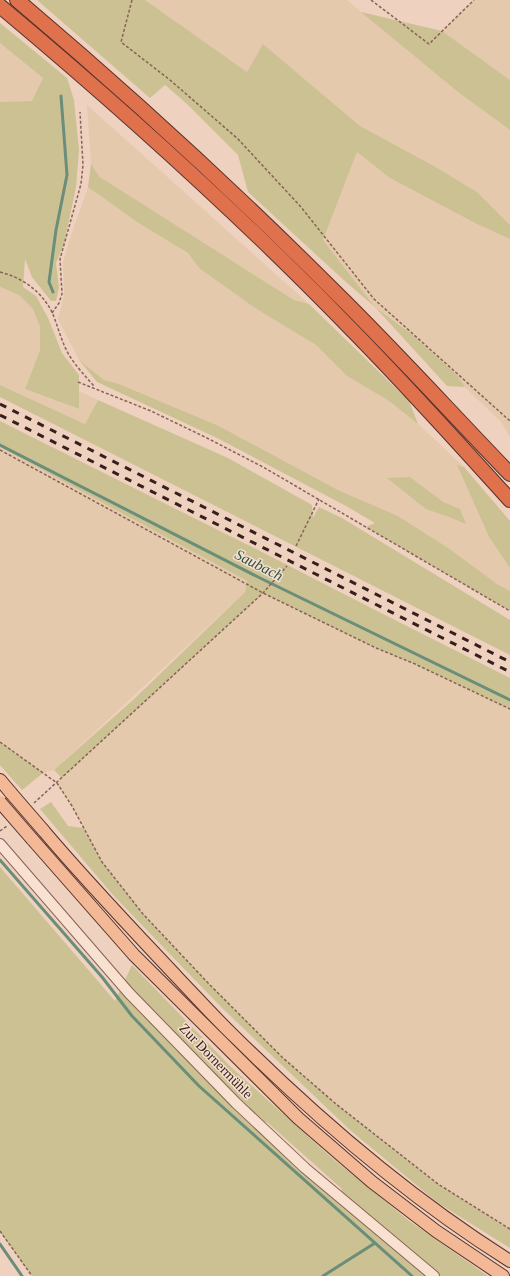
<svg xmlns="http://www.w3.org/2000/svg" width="510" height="1276" viewBox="0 0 510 1276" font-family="Georgia,serif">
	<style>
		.farmland { fill: #e4c9ac }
		.green { fill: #ccc193; fill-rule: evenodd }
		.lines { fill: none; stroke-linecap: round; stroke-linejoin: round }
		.stream { stroke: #6a8e79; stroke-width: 3 }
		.minor-casing { stroke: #876257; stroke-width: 12 }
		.major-casing { stroke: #54322c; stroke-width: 14 }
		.highway-casing { stroke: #54322c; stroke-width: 16 }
		.path { stroke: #876257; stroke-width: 1.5; stroke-dasharray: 3 2; stroke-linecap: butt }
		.minor { stroke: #f9e1d2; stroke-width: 10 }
		.major { stroke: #f3b895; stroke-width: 12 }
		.highway { stroke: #e0714d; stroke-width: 14 }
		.rail { stroke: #36201c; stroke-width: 3; stroke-dasharray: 7 7; stroke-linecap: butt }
		.major-bridge-casing { stroke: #54322c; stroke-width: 14; stroke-linecap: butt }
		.major-bridge { stroke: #f3b895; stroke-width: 12 }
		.labels { text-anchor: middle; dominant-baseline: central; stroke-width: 3; stroke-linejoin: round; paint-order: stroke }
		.street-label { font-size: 14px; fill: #36201c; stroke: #f6decf }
		.water-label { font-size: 15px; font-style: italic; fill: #2b5646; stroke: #f6decf }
	</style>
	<rect width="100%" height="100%" fill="#eed1bf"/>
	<g class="farmland">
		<path d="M145 0H347L458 92 510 130V225L477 192 434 166 360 126 263 44 247 73Z"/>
		<path d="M474 0H510V80L442 31Z"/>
		<path d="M0 43 43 78 32 101 0 102Z"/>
		<path d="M87 105 309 304 294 300 100 177 91 164Z"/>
		<path d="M357 152 390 178 477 224 510 239V437L501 422 465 387 457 375 414 335 375 307 323 240Z"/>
		<path d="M88 187 137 222 188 253 199 268 255 308 316 345 347 376 389 401 418 424 464 467 457 465 489 537 510 568V591L497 584 398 516 338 490 219 426 119 384 104 380 79 360 58 319 64 296 63 263 68 244Z"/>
		<path d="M0 287 19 295 33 309 40 327V350L25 389 78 409 79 391 98 400 85 424 0 385Z"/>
		<path d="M0 447 247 581 245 592 54 770 43 773 0 742Z"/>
		<path d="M263 593 376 648 415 664 510 709V1229L438 1184 336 1104 283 1058 209 984 143 914 102 862 72 806 57 783Z"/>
	</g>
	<g class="green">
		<path d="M37 0H145L247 72 263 44 360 126 434 166 477 192 510 225V239L477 224 390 178 357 152 323 240 375 307 413 335 457 375 465 387 447 386 375 307 347 283 248 192 238 155 186 103 165 85 150 98Z"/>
		<path d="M361 12 442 31 510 80V130L458 92Z"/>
		<path d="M0 23 67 78 74 100 79 150 76 187 64 244 56 263 59 287 56 301H51L32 277 25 259 23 287 36 296 48 318 62 353 79 375V409L25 389 40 350V327L33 309 19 295 0 287V102L32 101 43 78 0 43Z"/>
		<path d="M91 164 100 177 294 300 309 304 409 401 418 424 389 401 347 376 316 345 255 308 199 268 188 253 137 222 88 187Z"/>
		<path d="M79 360 104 380 119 384 219 426 338 490 398 516 448 548 497 584 510 591V611L366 527 375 523 346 506 219 439 97 382Z"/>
		<path d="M0 385 85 424 98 400 228 458 312 505 313 518 319 507 342 518 510 620V655L0 397Z"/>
		<path d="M0 421 262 552 385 615 510 678V709L415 664 376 648 263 593 62 778 54 770 133 700 245 592 247 581 0 447Z"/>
		<path d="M457 465 464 467 510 521V568L489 537Z"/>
		<path d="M410 477 443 502 460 509 466 524 449 517 426 509 387 478Z"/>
		<path d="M0 742 43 773 22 790 0 765Z"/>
		<path d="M51 802 68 826 83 828 102 862 143 914 209 984 283 1058 336 1104 438 1184 510 1229V1248L438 1203 350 1130 221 1007 113 895 40 809Z"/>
		<path d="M0 867 115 1001 132 965 231 1067 331 1157 408 1220 488 1276H32L0 1232ZM267 1122 342 1189 338 1196 260 1126Z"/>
	</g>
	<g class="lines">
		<g class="stream">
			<path d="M53 292 49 282 56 230 67 175 61 96"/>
			<path d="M0 445 260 578 510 700"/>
			<path d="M0 860 102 977 132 1016 199 1086 412 1276"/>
			<path d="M0 1244 22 1276"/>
			<path d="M323 1276 375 1243"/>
		</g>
		<defs>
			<path id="minor" d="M0 844 129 993 236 1103 305 1168 434 1276"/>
			<g id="major">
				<path d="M0 780 11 793"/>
				<path d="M43 830C86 881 133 930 179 979 198 999 217 1020 237 1039 320 1121 411 1199 510 1261"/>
				<path d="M32 839 134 955 298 1118 372 1182 436 1231 503 1276"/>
			</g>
			<g id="highway">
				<path d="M17 0C127 93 234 191 336 293 396 352 452 414 510 474"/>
				<path d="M0 6C123 109 243 217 355 333 408 387 459 444 510 500"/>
			</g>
		</defs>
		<use href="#minor" class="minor-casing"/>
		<use href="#major" class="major-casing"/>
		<use href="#highway" class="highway-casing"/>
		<g class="path">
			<path d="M132 0 121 42 170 80 238 139 301 207 374 299 510 421"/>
			<path d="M371 0 429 44 474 0"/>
			<path d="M0 272C23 278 41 291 52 312 58 326 61 341 69 355 76 366 85 376 94 386"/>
			<path d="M52 313 59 303 62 294 60 259 81 184 83 165 80 112"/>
			<path d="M78 382 151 411 207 438 263 467 510 611"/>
			<path d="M0 450 263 593 376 648 415 664 510 709"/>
			<path d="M296 546 319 499"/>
			<path d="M0 742 57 783 72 806 102 862 143 914 209 984 283 1058 336 1104 438 1184 510 1229"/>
			<path d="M34 803 263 593 287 566"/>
			<path d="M0 831 7 826"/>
			<path d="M0 1231 32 1276"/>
		</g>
		<use href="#minor" class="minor"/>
		<use href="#major" class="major"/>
		<use href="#highway" class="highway"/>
		<g class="rail">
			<path d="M0 404 510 662"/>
			<path d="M0 415 510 672"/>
		</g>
		<defs>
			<g id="major-bridge">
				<path d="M11 793 43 830"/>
				<path d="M0 802 32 839"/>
			</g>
		</defs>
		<use href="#major-bridge" class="major-bridge-casing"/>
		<use href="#major-bridge" class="major-bridge"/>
	</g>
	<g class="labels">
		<g class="street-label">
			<text transform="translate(216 1061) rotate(46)">Zur Dornermühle</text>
		</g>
		<g class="water-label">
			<text transform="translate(259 565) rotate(27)">Saubach</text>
		</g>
	</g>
</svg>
